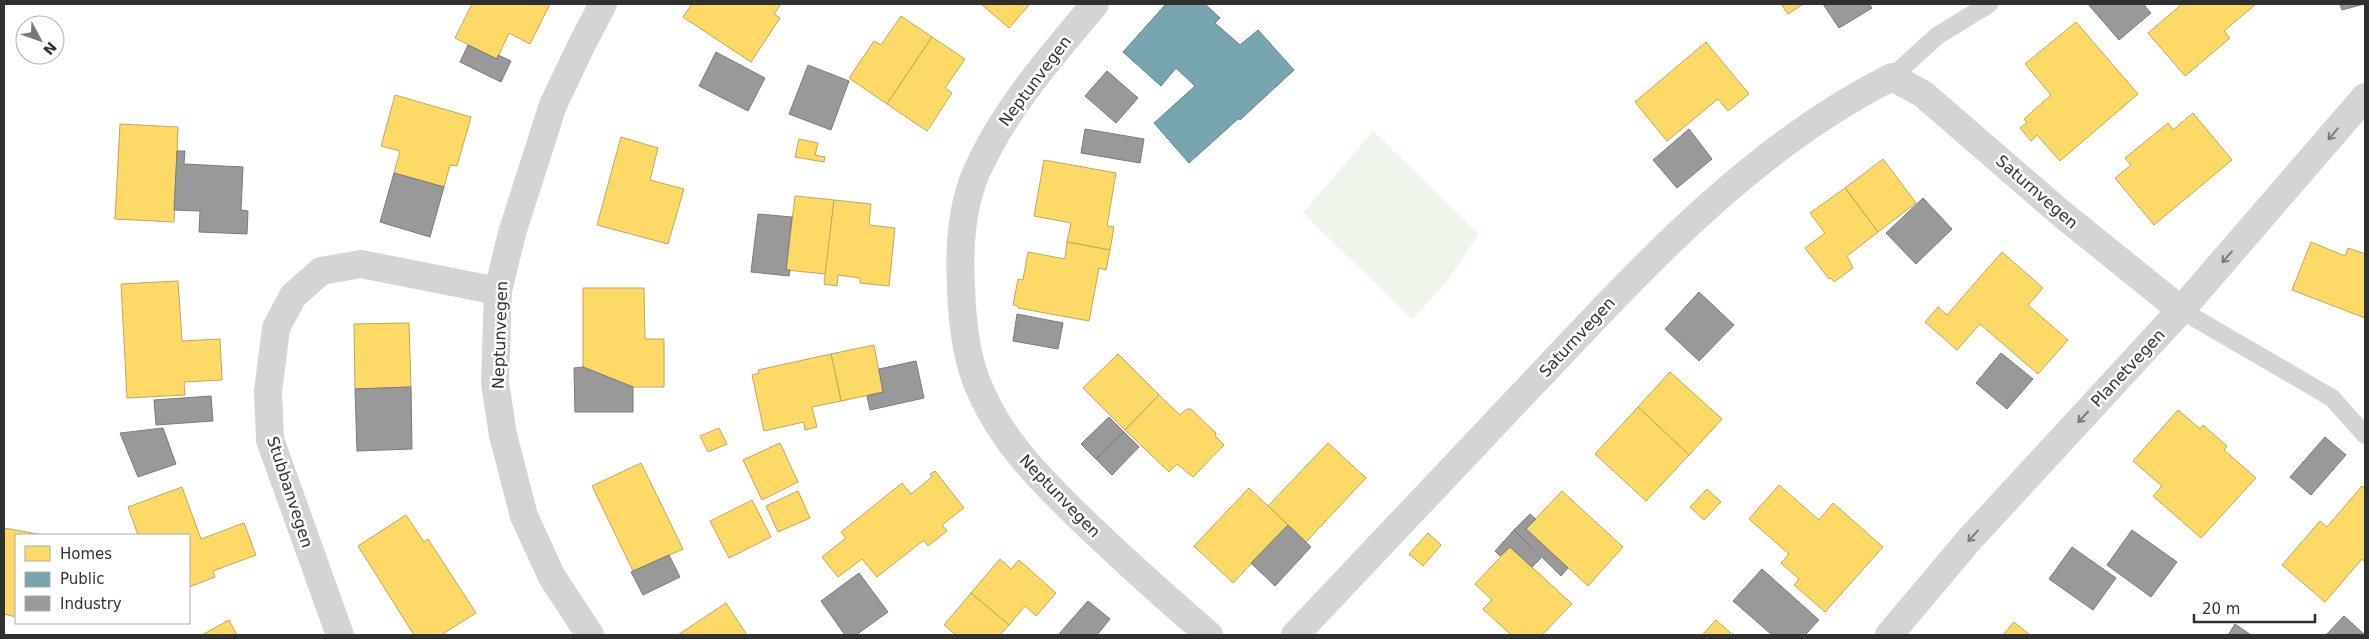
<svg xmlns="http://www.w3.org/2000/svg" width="2369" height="639" viewBox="0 0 2369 639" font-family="'DejaVu Sans',sans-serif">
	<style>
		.green { fill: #f0f5ec }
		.homes { fill: #ffd966; stroke: #c1a656 }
		.public { fill: #76a5af; stroke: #618289 }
		.industry { fill: #999; stroke: #7a7a7a }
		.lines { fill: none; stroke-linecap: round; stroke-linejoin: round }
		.lane { stroke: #d4d4d4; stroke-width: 18 }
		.street { stroke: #d4d4d4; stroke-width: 28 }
		.oneway { stroke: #7a7a7a }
		.labels { text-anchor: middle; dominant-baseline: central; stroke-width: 5; stroke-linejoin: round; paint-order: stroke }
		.street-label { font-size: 16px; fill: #303030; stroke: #fff }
	</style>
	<rect width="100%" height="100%" fill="#fff"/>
	<path class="green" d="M1373 131 1479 234 1446 283 1412 319 1303 213Z"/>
	<g class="homes">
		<path d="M472 4H550L530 44 509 33 497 59 455 38Z"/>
		<path d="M692 4H781L774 14 780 18 751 62 683 17Z"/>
		<path d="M981 4H1030L1009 28Z"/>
		<path d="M1781 4H1803L1788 14Z"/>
		<path d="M2182 4H2256L2224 31 2230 38 2185 76 2148 33Z"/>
		<path d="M901 16 932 37 887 104 849 78 874 41 881 45Z"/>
		<path d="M2076 22 2138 94 2060 161 2037 135 2031 141 2020 128 2027 122 2024 119 2051 95 2025 64Z"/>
		<path d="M932 37 965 59 945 88 952 93 927 131 887 104Z"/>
		<path d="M1706 42 1749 94 1728 111 1718 99 1667 141 1635 102Z"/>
		<path d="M395 95 471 117 457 166 450 165 444 187 394 173 400 151 381 146Z"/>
		<path d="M2193 113 2232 160 2154 225 2115 178 2131 165 2125 158 2168 123 2173 130Z"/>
		<path d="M120 124 178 127 174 222 115 219Z"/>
		<path d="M621 137 658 148 650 180 684 189 668 244 597 225Z"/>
		<path d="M799 139 818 143 815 155 825 157 824 162 795 157Z"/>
		<path d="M1883 159 1916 203 1878 232 1845 188Z"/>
		<path d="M1044 160 1116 173 1107 226 1114 227 1110 250 1067 242 1071 223 1034 216Z"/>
		<path d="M1845 188 1878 232 1847 256 1853 268 1834 282 1831 278 1829 279 1805 248 1825 233 1810 213Z"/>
		<path d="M795 196 834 200 826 274 786 270Z"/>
		<path d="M834 200 871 204 869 225 895 228 889 286 860 283V278L838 275 837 286 824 284Z"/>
		<path d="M1067 242 1110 250 1106 270 1099 268 1089 321 1018 308V306L1013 305 1018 279 1023 280 1028 252 1065 259Z"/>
		<path d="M2311 242 2345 256 2348 248 2365 254V318L2292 290Z"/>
		<path d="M2002 252 2043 288 2028 305 2068 340 2038 374 1980 324 1957 350 1925 322 1938 307 1947 315Z"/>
		<path d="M178 281 182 341 220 339 222 380 184 382 185 395 127 398 121 284Z"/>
		<path d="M583 288H644L645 339H664V387H633L583 367Z"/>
		<path d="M409 323 411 387 355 389 354 324Z"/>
		<path d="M874 345 883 392 841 401 831 354Z"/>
		<path d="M831 354 841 401 812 407 817 427 805 430 804 422 764 431 752 375 759 373 758 370Z"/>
		<path d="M1118 354 1159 395 1125 430 1083 388Z"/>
		<path d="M1670 372 1722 419 1689 455 1638 407Z"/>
		<path d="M1159 395 1180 415 1187 409H1191L1216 433 1215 436 1224 445 1193 477 1177 464 1169 472 1125 430Z"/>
		<path d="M1638 407 1689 455 1646 501 1595 454Z"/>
		<path d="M2178 410 2200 429 2203 425 2227 446 2224 450 2256 478 2201 538 2153 496 2162 486 2133 461Z"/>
		<path d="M719 428 727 444 708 452 700 436Z"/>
		<path d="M780 443 798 482 762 500 743 460Z"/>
		<path d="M1328 443 1366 478 1306 542 1268 506Z"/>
		<path d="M641 463 683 549 633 571 592 486Z"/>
		<path d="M935 471 964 508 942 525 947 531 928 546 924 540 877 577 862 559 838 577 822 557 846 538 841 532 902 483 911 494 932 477 930 474Z"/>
		<path d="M1779 485 1819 520 1833 503 1883 547 1825 612 1794 585 1799 579 1781 563 1789 554 1749 519Z"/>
		<path d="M2362 486 2365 489V562L2362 559 2325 602 2282 565 2320 521 2327 527Z"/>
		<path d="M182 487 201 539 244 523 256 555 213 571 215 577 189 587V535H138L128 507Z"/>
		<path d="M1249 488 1288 525 1233 583 1194 546Z"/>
		<path d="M1707 489 1721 502 1704 520 1690 507Z"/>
		<path d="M798 491 810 518 778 532 766 506Z"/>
		<path d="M1562 491 1623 547 1588 586 1526 529Z"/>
		<path d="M752 500 771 537 729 558 710 521Z"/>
		<path d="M406 515 424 542 428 539 476 613 441 635H414L358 546Z"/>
		<path d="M4 528 43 535H16V617L4 614Z"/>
		<path d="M1428 533 1441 545 1423 566 1409 554Z"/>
		<path d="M1510 547 1572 604 1542 635H1511L1483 609 1492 600 1475 584Z"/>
		<path d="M1000 559 1011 569 1019 560 1056 593 1036 616 1025 606 1009 625 971 593Z"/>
		<path d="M971 593 1009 625 1000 635H956L944 625Z"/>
		<path d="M726 603 747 635H678Z"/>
		<path d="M229 620 237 635H202Z"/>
		<path d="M1716 620 1733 635H1702Z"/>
		<path d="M2014 622 2030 635H2003Z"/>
	</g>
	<path class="public" d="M1166 4H1205L1220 18 1215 23 1240 45 1258 30 1294 70 1240 120 1239 118 1189 163 1154 123 1195 86 1176 68 1161 86 1123 52Z"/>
	<g class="industry">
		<path d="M1823 4H1869L1872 8 1839 28Z"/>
		<path d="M2088 4H2143L2151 13 2119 40Z"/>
		<path d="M2340 4H2364L2342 10Z"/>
		<path d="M468 45 497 59 498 55 511 61 501 82 460 62Z"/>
		<path d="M716 52 765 78 748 111 699 86Z"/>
		<path d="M808 65 849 81 831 130 789 114Z"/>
		<path d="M1107 71 1138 98 1116 123 1085 96Z"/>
		<path d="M1085 129 1144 139 1140 163 1081 153Z"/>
		<path d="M1689 129 1712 159 1677 188 1653 160Z"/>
		<path d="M177 151H185L184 164 243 167 241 210 248 211 247 234 199 232 200 211 174 210Z"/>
		<path d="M394 173 444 187 430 237 380 222Z"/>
		<path d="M1923 198 1952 229 1916 264 1886 233Z"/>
		<path d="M758 214 792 217 786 270H790L789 276 751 272Z"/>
		<path d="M1699 292 1734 325 1699 361 1665 329Z"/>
		<path d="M1017 314 1063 323 1058 349 1013 341Z"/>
		<path d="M2001 353 2033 379 2007 409 1976 383Z"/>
		<path d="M916 361 924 398 870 410 867 396 883 392 879 369Z"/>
		<path d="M583 367 633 387V412H575L574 368Z"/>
		<path d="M411 387 412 449 357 451 355 389Z"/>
		<path d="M211 396 213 421 156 425 154 400Z"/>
		<path d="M1109 417 1124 432 1096 459 1081 444Z"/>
		<path d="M163 428 176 464 138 477 120 433Z"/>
		<path d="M1124 432 1139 447 1112 475 1096 459Z"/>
		<path d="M2325 437 2346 455 2311 495 2290 477Z"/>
		<path d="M1530 514 1536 519 1526 529 1568 568 1561 576 1514 530Z"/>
		<path d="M1288 525 1311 547 1275 586 1251 563Z"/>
		<path d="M1514 530 1541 558 1532 567 1510 547 1500 556 1495 551Z"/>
		<path d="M2132 530 2177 562 2151 597 2107 565Z"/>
		<path d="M2072 547 2116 578 2093 610 2049 579Z"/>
		<path d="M669 555 680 577 643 595 631 572Z"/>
		<path d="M1762 569 1819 620 1805 635H1772L1733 601Z"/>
		<path d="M859 573 888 612 856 635H845L821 601Z"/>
		<path d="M1088 601 1110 619 1097 635H1058Z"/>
		<path d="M2344 616 2365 635H2326Z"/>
		<path d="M2235 624 2251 635H2228Z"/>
	</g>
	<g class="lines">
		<g class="lane">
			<path d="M1892 77 1937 36 1989 4"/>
			<path d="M2181 310 2332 398 2365 435"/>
		</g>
		<g class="street">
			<path d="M1095 4C1051 57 1004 109 976 173 961 208 959 250 961 287 962 321 966 361 981 392 1002 441 1040 479 1078 516 1120 557 1164 596 1209 635"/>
			<path d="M340 635 270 440 268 392 276 328 293 296 321 271 361 264 498 291"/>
			<path d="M590 635 552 577 524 516 503 435 495 383 498 291 512 233 553 105 582 44 603 4"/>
			<path d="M1295 635C1376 549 1458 463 1539 377 1645 265 1752 147 1892 77L1923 94 2063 215 2181 310"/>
			<path d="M1889 635 1969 540 2181 310 2365 97"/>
		</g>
	</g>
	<defs><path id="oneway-shaft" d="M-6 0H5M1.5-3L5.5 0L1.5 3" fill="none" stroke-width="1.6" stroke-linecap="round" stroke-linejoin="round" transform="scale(1.25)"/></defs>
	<g class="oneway">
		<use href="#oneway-shaft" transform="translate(2333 134) rotate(131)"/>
		<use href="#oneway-shaft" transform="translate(2227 257) rotate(131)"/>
		<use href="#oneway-shaft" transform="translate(2083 417) rotate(133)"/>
		<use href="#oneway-shaft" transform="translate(1973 536) rotate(132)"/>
	</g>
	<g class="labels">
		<g class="street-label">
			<text transform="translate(1035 81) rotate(-53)">Neptunvegen</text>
			<text transform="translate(2037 192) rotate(41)">Saturnvegen</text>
			<text transform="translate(500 335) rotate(-88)">Neptunvegen</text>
			<text transform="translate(1577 337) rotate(-47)">Saturnvegen</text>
			<text transform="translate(2128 368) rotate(-47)">Planetvegen</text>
			<text transform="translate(290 492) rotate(72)">Stubbanvegen</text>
			<text transform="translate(1060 496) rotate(46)">Neptunvegen</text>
		</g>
	</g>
	<rect width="2369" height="639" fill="none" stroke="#303030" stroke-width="10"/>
	<rect x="15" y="534" width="175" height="90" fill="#ffffff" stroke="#acacac"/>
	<rect x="25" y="546" width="25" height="15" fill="#ffd966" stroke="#acacac"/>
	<text x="60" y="559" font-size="15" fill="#303030">Homes</text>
	<rect x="25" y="572" width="25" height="15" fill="#76a5af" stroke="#acacac"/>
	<text x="60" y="584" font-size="15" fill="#303030">Public</text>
	<rect x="25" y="596" width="25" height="15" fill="#999999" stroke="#acacac"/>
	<text x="60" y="609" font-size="15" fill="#303030">Industry</text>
	<g transform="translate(40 40) rotate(131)"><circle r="24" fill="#ffffff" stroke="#acacac"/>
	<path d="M0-4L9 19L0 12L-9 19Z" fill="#787878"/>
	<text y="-8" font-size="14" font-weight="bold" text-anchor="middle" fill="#303030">N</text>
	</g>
	<path d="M2194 614v8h121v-8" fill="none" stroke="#303030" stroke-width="2.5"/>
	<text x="2202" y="614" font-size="15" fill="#303030" stroke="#ffffff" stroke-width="4" paint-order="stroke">20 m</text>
</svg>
